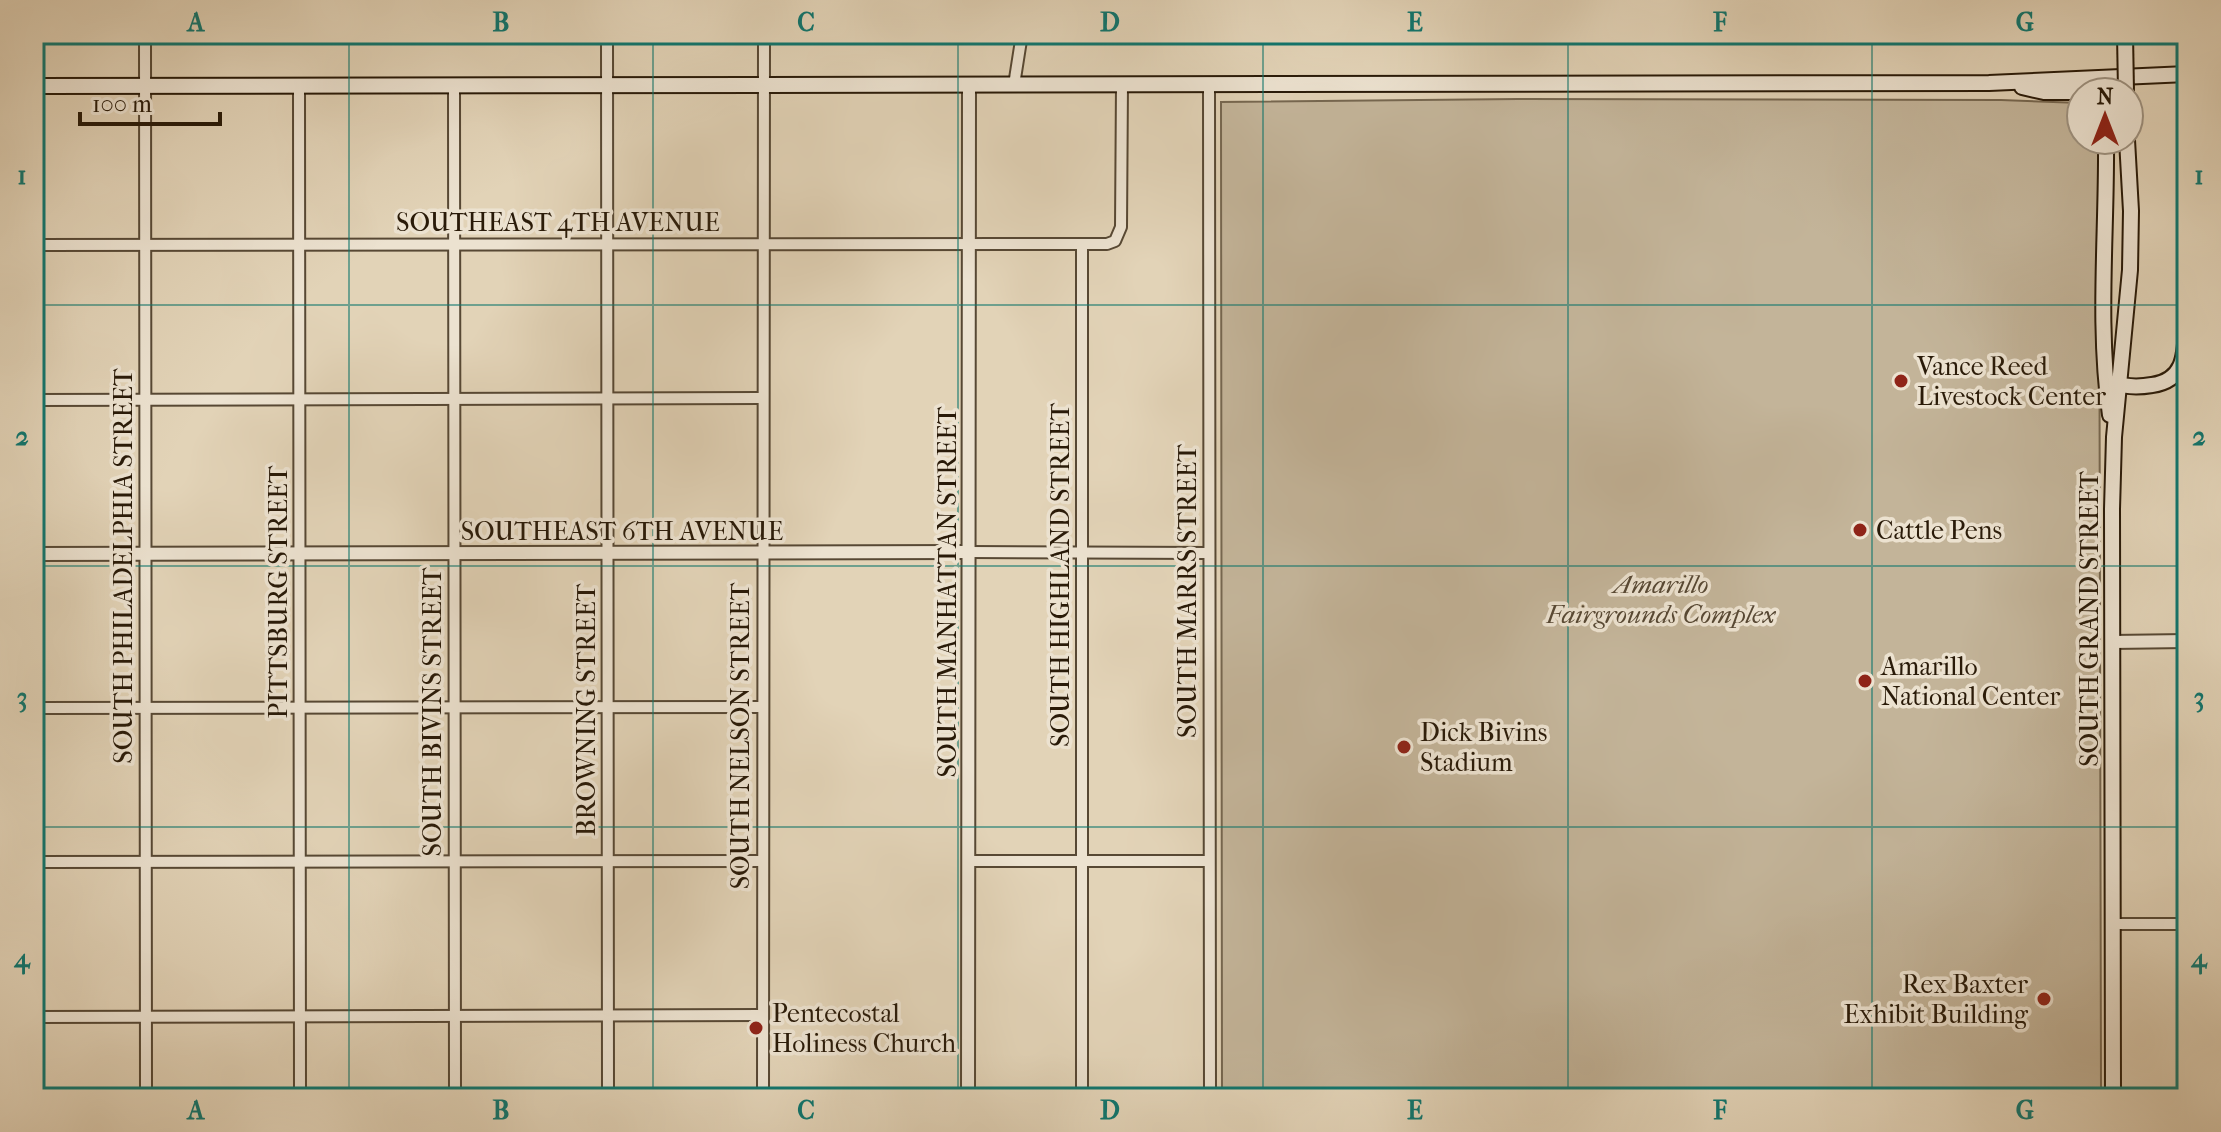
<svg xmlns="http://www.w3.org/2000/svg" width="2221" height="1132" viewBox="0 0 2221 1132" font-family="'IM FELL French Canon',serif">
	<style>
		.green { fill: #c3b499; stroke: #766750; stroke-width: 2 }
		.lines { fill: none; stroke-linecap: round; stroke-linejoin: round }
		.minor-casing { stroke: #574834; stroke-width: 14 }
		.tertiary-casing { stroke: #574834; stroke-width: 16 }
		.secondary-casing { stroke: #291a08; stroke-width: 18 }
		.minor { stroke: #ece2d0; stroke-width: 10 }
		.tertiary { stroke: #ece2d0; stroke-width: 12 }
		.secondary { stroke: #ece2d0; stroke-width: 14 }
		.secondary-bridge-casing { stroke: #291a08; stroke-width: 18; stroke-linecap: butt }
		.secondary-bridge { stroke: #ece2d0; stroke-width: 14 }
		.grid { fill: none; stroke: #0f766e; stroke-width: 2; stroke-opacity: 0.55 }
		.poi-dot { fill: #8f2418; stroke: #ece2d0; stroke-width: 3 }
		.labels { text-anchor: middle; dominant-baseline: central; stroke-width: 7; stroke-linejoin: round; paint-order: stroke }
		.street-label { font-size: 26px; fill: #291a08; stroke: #ece2d0 }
		.poi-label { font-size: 26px; fill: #291a08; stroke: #ece2d0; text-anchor: start }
		.park-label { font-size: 26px; font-style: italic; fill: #574834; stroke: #ece2d0 }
		.neatline { fill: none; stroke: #0f766e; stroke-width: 3 }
		.grid-label { font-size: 26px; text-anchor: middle; font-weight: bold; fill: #0f766e }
	</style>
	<rect width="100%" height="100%" fill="#e2d3b7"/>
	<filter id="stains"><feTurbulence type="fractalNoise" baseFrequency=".0025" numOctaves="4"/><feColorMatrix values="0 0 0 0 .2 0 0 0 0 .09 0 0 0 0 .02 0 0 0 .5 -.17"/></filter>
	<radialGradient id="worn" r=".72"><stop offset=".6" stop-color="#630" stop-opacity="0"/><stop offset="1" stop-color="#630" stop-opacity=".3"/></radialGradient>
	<path class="green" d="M1518 99 2001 100 2081 103V140H2099L2101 1098H1222L1221 102Z"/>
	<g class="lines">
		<defs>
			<g id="minor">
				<path d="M145 34 146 1098"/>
				<path d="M607 34 608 1098"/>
				<path d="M299 85 300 1098"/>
				<path d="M454 85 455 1098"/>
				<path d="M1014 85 1022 34"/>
				<path d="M1209 85 1210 1098"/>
				<path d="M34 245 1082 244"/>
				<path d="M34 400 762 398"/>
				<path d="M968 552 1209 553"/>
				<path d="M34 708 763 707"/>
				<path d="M969 861H1209"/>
				<path d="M34 862 763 861"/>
				<path d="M2113 924H2187"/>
				<path d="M34 1017 763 1015"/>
				<path d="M763 1098 764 34"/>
				<path d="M1082 1098V244H1107L1115 241 1121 227 1122 84"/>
			</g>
			<g id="tertiary">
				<path d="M34 554 968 552"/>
				<path d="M2112 642 2187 641"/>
				<path d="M968 1098 969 85"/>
			</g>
			<g id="secondary">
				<path d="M34 86 1989 83 2187 74"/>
				<path d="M2022 87 2044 92H2081"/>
				<path d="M2106 140C2107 232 2097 324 2110 415"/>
				<path d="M2114 383C2126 387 2140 387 2152 385 2190 380 2184 345 2187 315"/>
				<path d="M2113 1098 2112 509 2114 437 2130 270 2131 211 2127 140"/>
			</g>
		</defs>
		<use href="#minor" class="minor-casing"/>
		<use href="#tertiary" class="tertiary-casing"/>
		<use href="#secondary" class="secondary-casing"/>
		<use href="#minor" class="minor"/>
		<use href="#tertiary" class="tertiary"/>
		<use href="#secondary" class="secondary"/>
		<defs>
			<path id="secondary-bridge" d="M2125 34 2126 92"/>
		</defs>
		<use href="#secondary-bridge" class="secondary-bridge-casing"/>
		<use href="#secondary-bridge" class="secondary-bridge"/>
	</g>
	<path class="grid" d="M349 34V1098M653 34V1098M958 34V1098M1263 34V1098M1568 34V1098M1872 34V1098M34 305H2187M34 566H2187M34 827H2187"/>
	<g class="poi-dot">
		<circle cx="1901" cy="381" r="8"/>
		<circle cx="1860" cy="530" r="8"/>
		<circle cx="1865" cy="681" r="8"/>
		<circle cx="1404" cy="747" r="8"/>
		<circle cx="2044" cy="999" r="8"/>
		<circle cx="756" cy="1028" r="8"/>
	</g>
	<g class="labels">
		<g class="street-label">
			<text x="558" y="222">SOUTHEAST 4TH AVENUE</text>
			<text x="622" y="531">SOUTHEAST 6TH AVENUE</text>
			<text transform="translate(123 566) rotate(-90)">SOUTH PHILADELPHIA STREET</text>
			<text transform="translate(1060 575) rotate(-90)">SOUTH HIGHLAND STREET</text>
			<text transform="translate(1187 591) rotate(-90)">SOUTH MARRS STREET</text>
			<text transform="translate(278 592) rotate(-90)">PITTSBURG STREET</text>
			<text transform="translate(947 592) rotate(-90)">SOUTH MANHATTAN STREET</text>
			<text transform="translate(2089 619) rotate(-90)">SOUTH GRAND STREET</text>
			<text transform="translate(586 710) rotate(-90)">BROWNING STREET</text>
			<text transform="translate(432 712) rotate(-90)">SOUTH BIVINS STREET</text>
			<text transform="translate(740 736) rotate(-90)">SOUTH NELSON STREET</text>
		</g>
		<g class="poi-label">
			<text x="1917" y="366">Vance Reed<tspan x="1917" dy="30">Livestock Center</tspan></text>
			<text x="1876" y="530">Cattle Pens</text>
			<text x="1881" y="666">Amarillo<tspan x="1881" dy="30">National Center</tspan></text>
			<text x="1420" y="732">Dick Bivins<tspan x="1420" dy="30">Stadium</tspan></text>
			<text x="2028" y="984" text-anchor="end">Rex Baxter<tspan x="2028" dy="30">Exhibit Building</tspan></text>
			<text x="772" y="1013">Pentecostal<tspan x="772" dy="30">Holiness Church</tspan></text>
		</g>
		<g class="park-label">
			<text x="1661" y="584">Amarillo<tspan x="1661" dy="30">Fairgrounds Complex</tspan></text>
		</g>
	</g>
	<rect width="2221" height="1132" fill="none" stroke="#e2d3b7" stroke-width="88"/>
	<g transform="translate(2105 116)"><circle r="38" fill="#ece2d0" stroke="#9e9280" stroke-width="2"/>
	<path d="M0-6L14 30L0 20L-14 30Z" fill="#8f2418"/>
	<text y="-12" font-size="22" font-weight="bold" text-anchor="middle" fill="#291a08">N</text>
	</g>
	<path d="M80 112v12h140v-12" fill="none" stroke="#291a08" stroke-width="4"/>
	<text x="92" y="112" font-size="24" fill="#291a08" stroke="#ece2d0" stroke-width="6" paint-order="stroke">100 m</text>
	<rect x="44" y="44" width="2133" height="1044" class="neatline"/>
	<g class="grid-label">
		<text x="196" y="31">A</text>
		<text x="501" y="31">B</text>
		<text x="806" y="31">C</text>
		<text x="1110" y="31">D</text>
		<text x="1415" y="31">E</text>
		<text x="1720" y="31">F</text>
		<text x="2025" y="31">G</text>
		<text x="22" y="184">1</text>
		<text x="2199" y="184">1</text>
		<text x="22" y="445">2</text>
		<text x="2199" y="445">2</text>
		<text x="22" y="706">3</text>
		<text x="2199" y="706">3</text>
		<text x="22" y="967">4</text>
		<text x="2199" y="967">4</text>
		<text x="196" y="1119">A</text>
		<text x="501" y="1119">B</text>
		<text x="806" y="1119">C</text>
		<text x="1110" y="1119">D</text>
		<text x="1415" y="1119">E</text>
		<text x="1720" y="1119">F</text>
		<text x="2025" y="1119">G</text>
	</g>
	<rect width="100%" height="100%" filter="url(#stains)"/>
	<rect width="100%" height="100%" fill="url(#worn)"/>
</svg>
